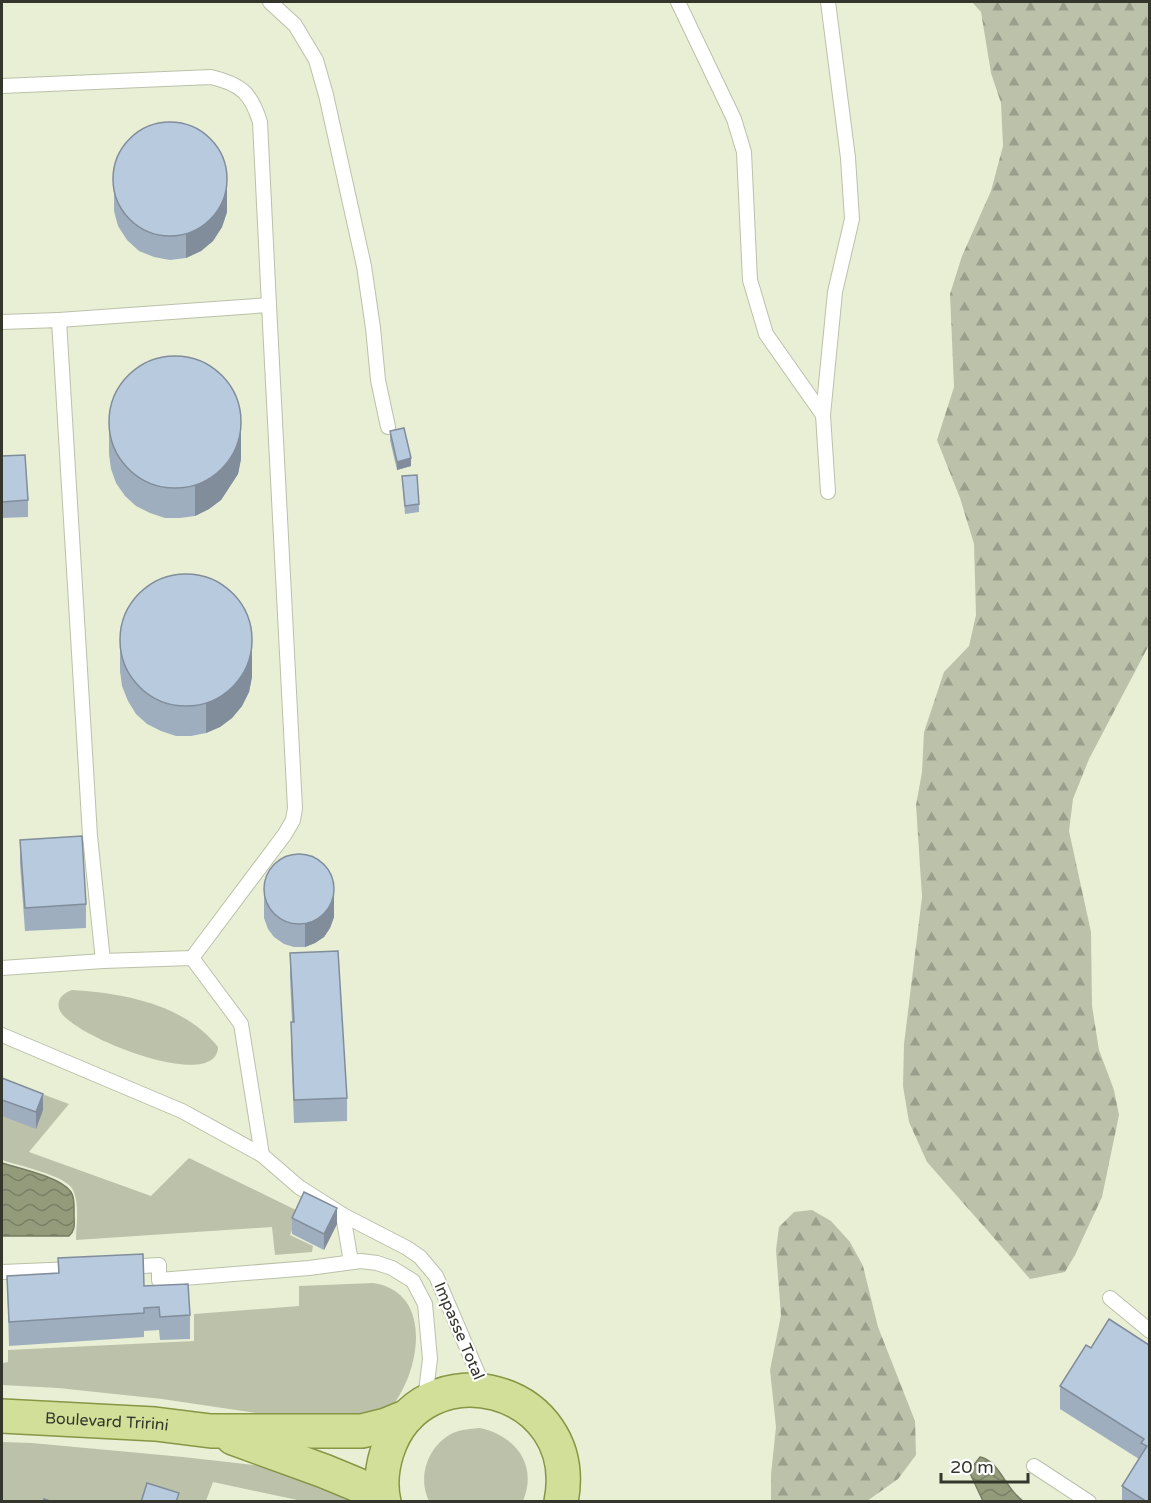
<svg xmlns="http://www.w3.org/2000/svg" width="1151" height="1503" viewBox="0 0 1151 1503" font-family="'Varela Round',sans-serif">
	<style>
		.grass { fill: #bcc2aa }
		.forest { fill: url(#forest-firs) }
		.water { fill: url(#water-waves); stroke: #767d63; stroke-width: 1.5 }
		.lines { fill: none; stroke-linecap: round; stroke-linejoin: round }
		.lane-casing { stroke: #bbc1a9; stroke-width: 16 }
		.primary-casing { stroke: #879645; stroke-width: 36 }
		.lane { stroke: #fff; stroke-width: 14 }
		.primary { stroke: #d1df98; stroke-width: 33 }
		.wall { fill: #9eaebf }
		.shaded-wall { fill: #818d9b }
		.building { fill: #b8cade; stroke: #818d9b; stroke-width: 1.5 }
		.labels { text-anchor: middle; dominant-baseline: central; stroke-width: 4.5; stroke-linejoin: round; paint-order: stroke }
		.street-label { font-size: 16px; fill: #34362c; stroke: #fff }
	</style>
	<defs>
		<pattern id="forest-firs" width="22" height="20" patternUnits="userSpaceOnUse" patternTransform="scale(1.5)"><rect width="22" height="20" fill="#bcc2aa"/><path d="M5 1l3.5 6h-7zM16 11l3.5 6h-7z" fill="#9a9e8b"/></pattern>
		<pattern id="water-waves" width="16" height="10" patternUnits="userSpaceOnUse" patternTransform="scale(1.5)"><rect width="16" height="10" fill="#939b7b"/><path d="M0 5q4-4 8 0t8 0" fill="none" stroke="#797f65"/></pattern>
	</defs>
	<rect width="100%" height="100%" fill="#e8efd5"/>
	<g class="grass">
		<path d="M72 990C123 993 184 1004 218 1047 217 1093 75 1038 60 1011 55 1000 63 993 72 990Z"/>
		<path d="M2 1079 69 1104 29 1152 151 1196 189 1158 300 1212 290 1235 313 1246 312 1252 275 1255 272 1227 76 1240C76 1224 80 1205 73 1190 68 1176 16 1165 2 1160Z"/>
		<path d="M373 1283C435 1292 420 1374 390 1409L322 1423 162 1399 58 1388 2 1385V1363L8 1362V1350L194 1341V1314L299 1306V1286Z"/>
		<path d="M480 1428C516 1436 538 1465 523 1501H429C417 1477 428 1445 453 1433 462 1429 470 1429 480 1428Z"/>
		<path d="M2 1442 32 1443 183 1457 290 1469 330 1487 353 1501H302L213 1482 206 1501 2 1502Z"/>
	</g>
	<g class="forest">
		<path d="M972 2H1150L1149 645 1089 759 1073 799 1069 831 1091 932 1092 1006 1099 1050 1114 1090 1119 1115 1102 1197 1075 1255 1065 1272 1030 1279 927 1162 909 1122 903 1086 904 1044 922 897 916 805 922 772 924 732 944 672 969 646 976 615 974 544 960 498 937 440 954 387 950 294 962 256 991 191 1003 146 1001 103 991 73 981 12Z"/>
		<path d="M812 1210 831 1221 850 1242 863 1266 878 1327 915 1421 916 1455 898 1479 867 1501H771V1474L776 1427 770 1370 781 1315 776 1250 779 1227 794 1212Z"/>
	</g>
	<g class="water">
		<path d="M2 1163C18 1168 61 1177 71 1192 75 1198 74 1207 74 1215 74 1223 76 1230 69 1236H2Z"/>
		<path d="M980 1457C1000 1461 1005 1489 1023 1501H983L969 1471Z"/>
	</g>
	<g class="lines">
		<defs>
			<g id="lane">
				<path d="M270 2 295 25 316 60 326 95 364 266 373 328 378 380 388 427"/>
				<path d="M678 2 734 119 744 152 750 280 766 334 823 415 828 492"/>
				<path d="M2 86 211 77C241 84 251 93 260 122L269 305"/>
				<path d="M59 320 269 305 295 808 293 820 285 834 192 958"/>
				<path d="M2 322 59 320 90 836 103 961"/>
				<path d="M823 415 835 292 852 219 848 158 828 2"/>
				<path d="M2 968 103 961 192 958 241 1024 262 1155"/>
				<path d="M2 1035 182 1111 262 1155 299 1187 343 1215 407 1248 420 1257 436 1276 485 1390"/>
				<path d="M343 1215 351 1262"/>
				<path d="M126 1267 159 1265V1280L309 1268 361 1261 377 1263 392 1268 413 1281 425 1304 430 1359 425 1399"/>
				<path d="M2 1272 74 1269"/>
				<path d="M1110 1298 1150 1331"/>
				<path d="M1034 1466 1089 1502"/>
			</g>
			<g id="primary">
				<path id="s1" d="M2 1416 155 1424 211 1431H362L386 1425 408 1416"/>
				<path d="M233 1438 324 1471 382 1495"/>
				<path d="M384 1502C380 1485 382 1468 387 1452 421 1346 584 1385 561 1502"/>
			</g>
		</defs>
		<use href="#lane" class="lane-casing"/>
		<use href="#primary" class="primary-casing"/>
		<use href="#lane" class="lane"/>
		<use href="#primary" class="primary"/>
	</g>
	<g class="wall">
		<path d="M114 170 227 212 222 227 213 241 201 251 186 258 170 260 154 257 139 251 127 240 118 226 114 211Z"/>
		<path d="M109 423 241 459 238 474 221 500 209 509 195 516 180 518H165L150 513 136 506 125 496 116 483 111 469 109 454Z"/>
		<path d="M390 431 411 466 397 470 390 440Z"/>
		<path d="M2 456 28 500V517L2 518Z"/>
		<path d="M402 476 419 504V512L405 514Z"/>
		<path d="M120 641 252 677 249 692 242 706 232 718 220 727 206 733 191 736H176L161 731 147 724 136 714 128 701 122 686 120 671Z"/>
		<path d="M20 840 86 904V928L25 931 20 864Z"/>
		<path d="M264 883 334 917 330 928 324 937 315 943 305 947H294L284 944 274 937 268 929 264 918Z"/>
		<path d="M290 953 347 1098V1121L294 1123 291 1046V1022H292L290 977Z"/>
		<path d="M2 1078 43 1110 36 1129 2 1116Z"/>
		<path d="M292 1218 337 1224 324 1250 292 1234Z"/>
		<path d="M58 1258 144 1286 190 1315V1339L160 1340 159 1330 144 1331V1337L9 1346 7 1276 58 1273Z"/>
		<path d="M1149 1345V1502H1122V1486L1139 1459 1060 1409V1386L1091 1348Z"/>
	</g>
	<g class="shaded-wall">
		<path d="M227 172V212L222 227 213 241 201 251 186 258V234Z"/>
		<path d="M241 429V459L238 474 221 500 209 509 195 516V485Z"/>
		<path d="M411 458V466L397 470V462Z"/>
		<path d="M252 646V677L249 692 242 706 232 718 220 727 206 733V703Z"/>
		<path d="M334 894V917L330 928 324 937 315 943 305 947V923Z"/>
		<path d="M43 1094V1110L36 1129V1112Z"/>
		<path d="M337 1208V1224L324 1250V1234Z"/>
	</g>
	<g class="building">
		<circle cx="170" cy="179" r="57"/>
		<circle cx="175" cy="422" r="66"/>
		<path d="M404 428 411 458 397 462 390 431Z"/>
		<path d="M25 455 28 500 2 502V456Z"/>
		<path d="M417 475 419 504 405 506 402 476Z"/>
		<circle cx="186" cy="640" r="66"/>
		<path d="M82 836 86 904 25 908 20 840Z"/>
		<circle cx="299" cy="889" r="35"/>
		<path d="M338 951 347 1098 294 1100 291 1022H294L290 953Z"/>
		<path d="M2 1078 43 1094 36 1112 2 1100Z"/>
		<path d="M304 1192 337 1208 324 1234 292 1218Z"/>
		<path d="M143 1254 144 1286 188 1284 190 1315 160 1317 159 1307 144 1308V1313L9 1322 7 1276 59 1273 58 1258Z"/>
		<path d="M1109 1319 1149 1345V1502H1147L1122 1486 1147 1446 1141 1443 1144 1439 1060 1386 1086 1345 1091 1348Z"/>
		<path d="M147 1483 179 1493 176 1502H141Z"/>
		<path d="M44 1499 53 1502H43Z"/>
	</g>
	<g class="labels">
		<g class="street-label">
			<text transform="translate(459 1331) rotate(67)">Impasse Total</text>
			<text stroke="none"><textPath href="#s1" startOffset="105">Boulevard Tririni</textPath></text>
		</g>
	</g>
	<rect width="1151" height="1503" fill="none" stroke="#34362c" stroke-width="6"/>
	<path d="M941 1473v9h87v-9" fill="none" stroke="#34362c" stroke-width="3"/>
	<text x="950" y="1473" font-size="18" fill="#34362c" stroke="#ffffff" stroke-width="4.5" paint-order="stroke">20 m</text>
</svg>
